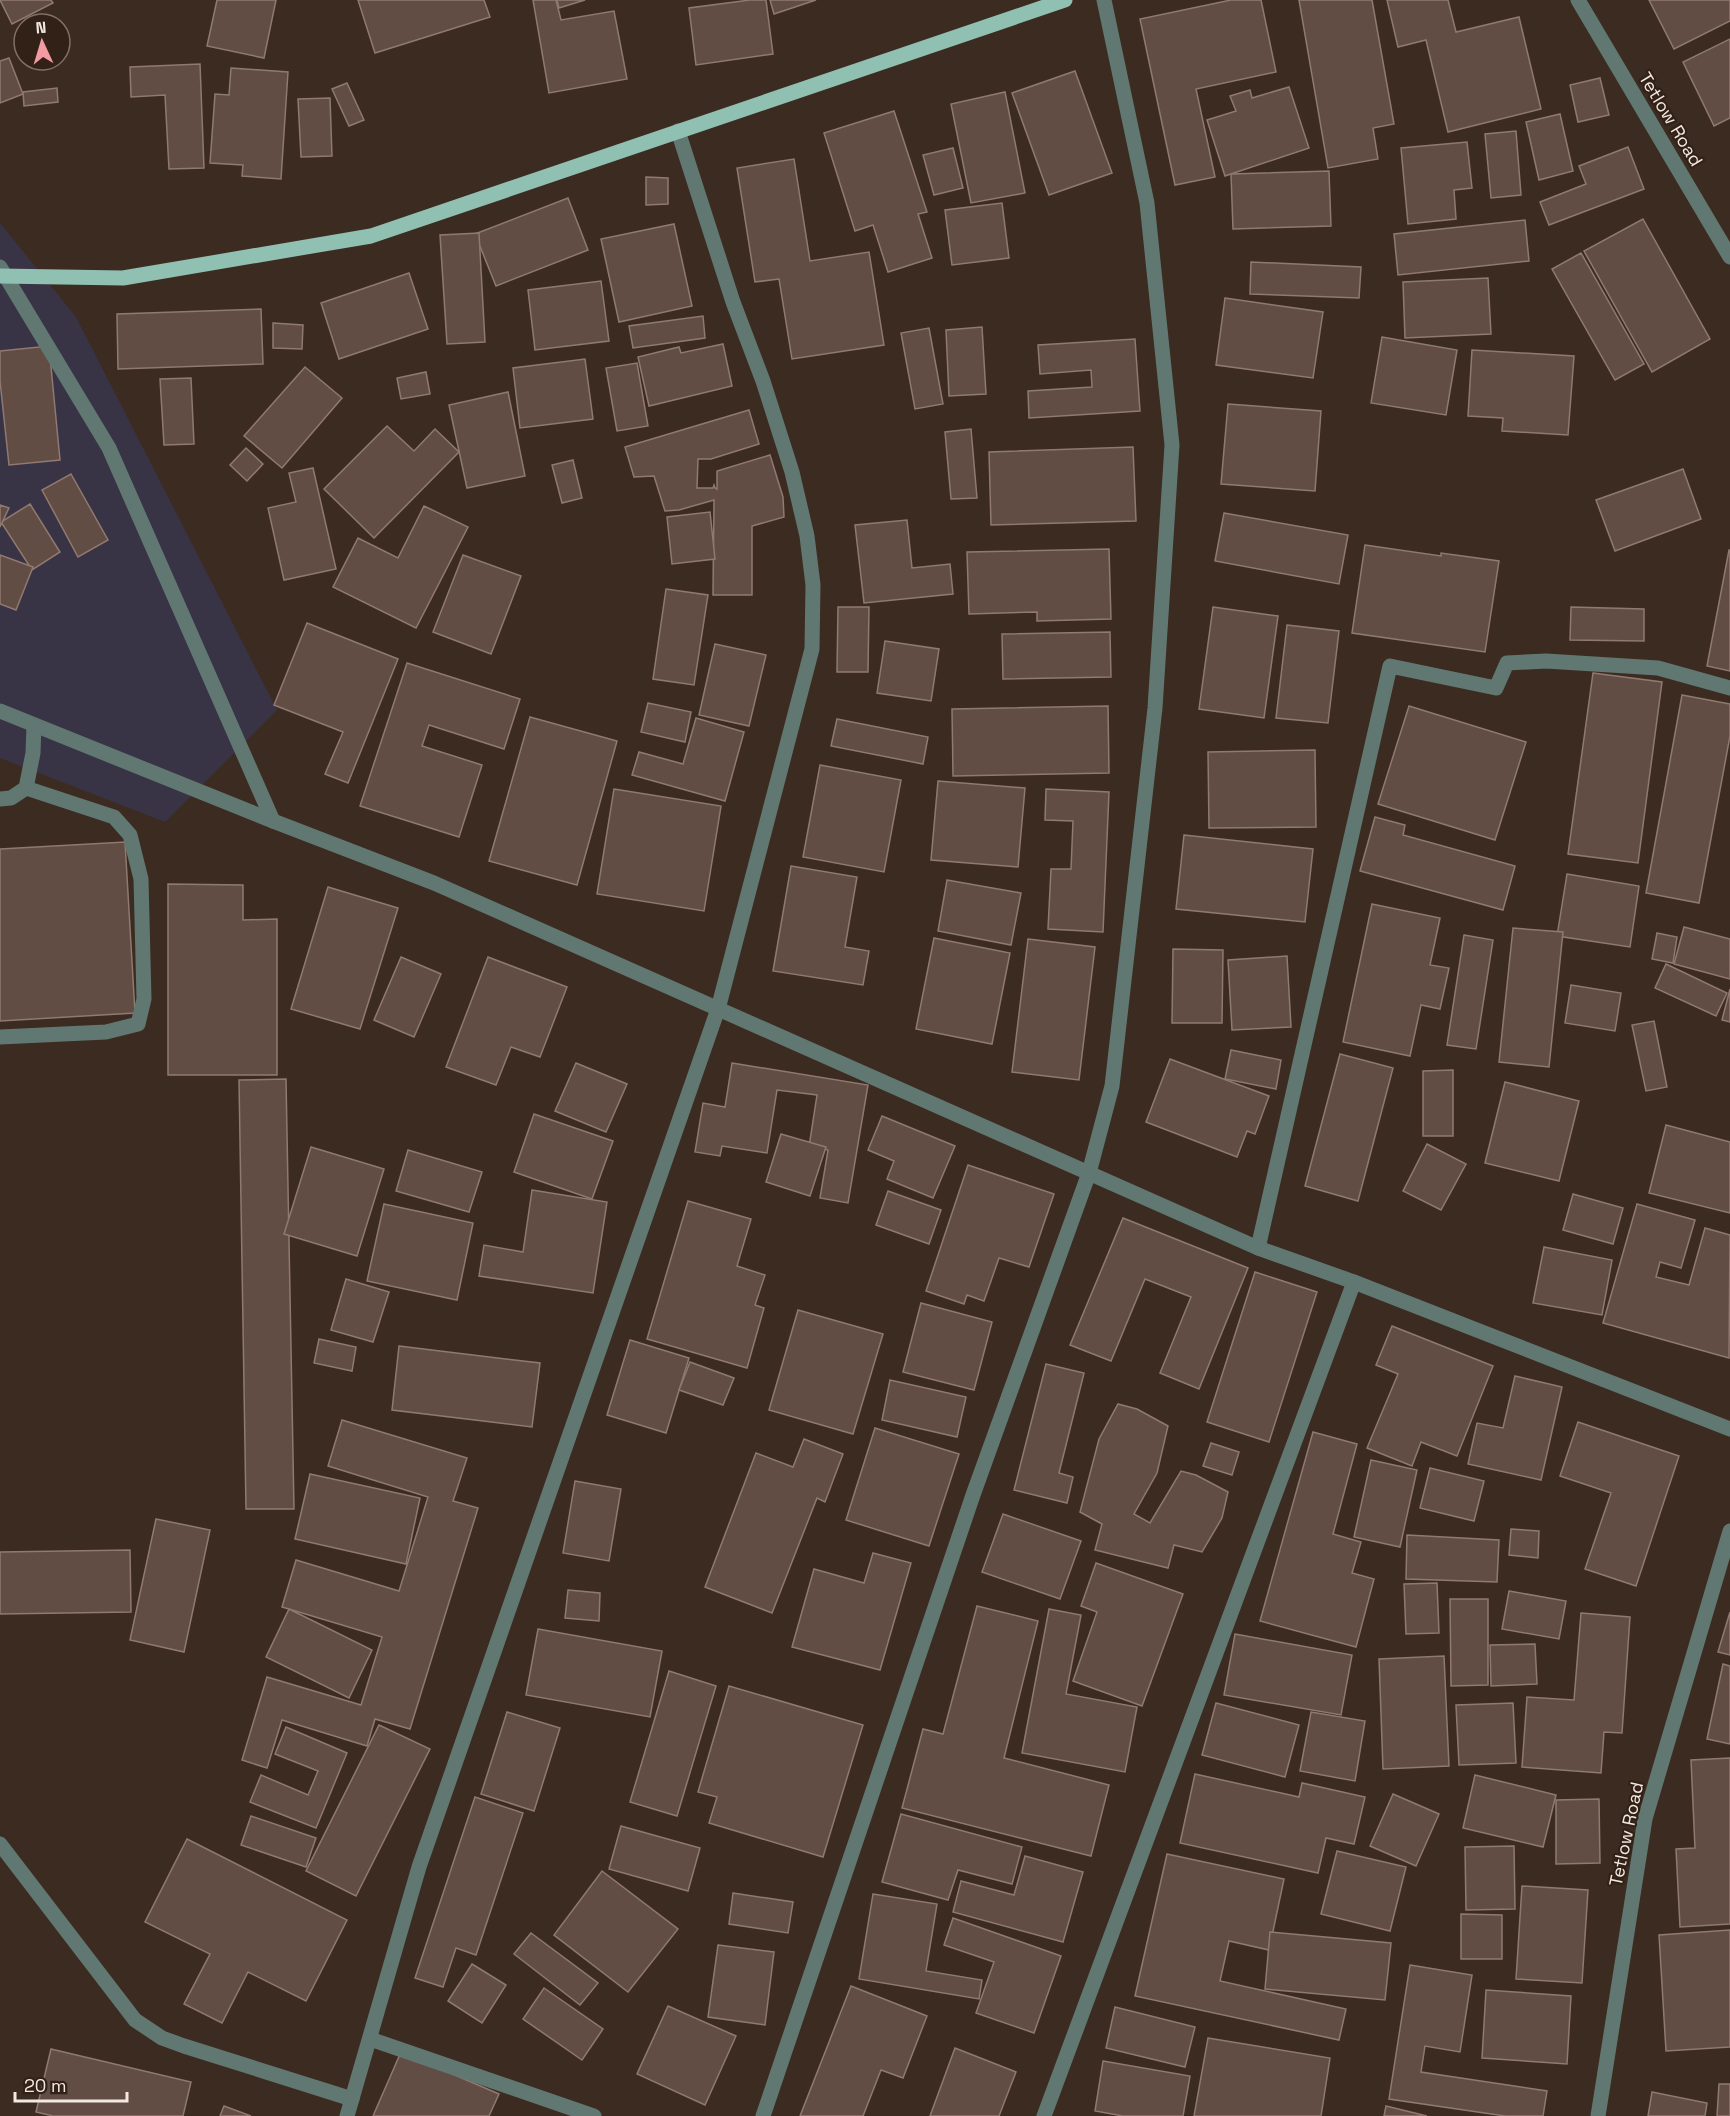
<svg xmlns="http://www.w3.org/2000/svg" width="1730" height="2116" viewBox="0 0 1730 2116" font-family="'Space Grotesk',sans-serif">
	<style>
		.commercial { fill: #393445 }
		.building { fill: #624d45; stroke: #907970; stroke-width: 1.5 }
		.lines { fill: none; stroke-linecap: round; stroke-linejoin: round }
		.minor { stroke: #607871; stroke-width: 15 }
		.major { stroke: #8fc0b2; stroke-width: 15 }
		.labels { text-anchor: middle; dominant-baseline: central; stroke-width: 4.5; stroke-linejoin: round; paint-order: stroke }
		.street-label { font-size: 18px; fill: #f4e9e1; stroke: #312116 }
	</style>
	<rect width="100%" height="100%" fill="#3c2b20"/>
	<path class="commercial" d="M0 223 76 317 277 710 165 822 0 758Z"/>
	<g class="building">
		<path d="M0 0H51L53 3 12 24Z"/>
		<path d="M217 0H276L264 58 207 46Z"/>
		<path d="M358 0H484L490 17 375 53Z"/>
		<path d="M533 0H556L561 20 614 11 627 79 549 93Z"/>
		<path d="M557 0H585L559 8Z"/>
		<path d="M750 0H766L773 54 696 65 689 8Z"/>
		<path d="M770 0H816L774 14Z"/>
		<path d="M1231 0H1261L1276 72 1196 89 1215 177 1175 185 1140 19Z"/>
		<path d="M1299 0H1372L1394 124 1373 128 1378 159 1328 168Z"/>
		<path d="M1387 0H1448L1456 32 1519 17 1541 109 1448 132 1426 40 1398 47Z"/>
		<path d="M1649 0H1730V21L1674 49Z"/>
		<path d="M1730 39V118L1714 126 1683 62Z"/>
		<path d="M9 58 23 94 0 103V61Z"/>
		<path d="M200 64 204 168 169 169 165 95 131 97 130 67Z"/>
		<path d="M231 68 288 72 281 179 242 176 243 165 210 163 215 94 229 95Z"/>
		<path d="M1075 71 1112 173 1049 195 1012 93Z"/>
		<path d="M1600 78 1609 115 1578 122 1570 85Z"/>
		<path d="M347 83 364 120 349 126 332 89Z"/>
		<path d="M1289 87 1309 148 1225 176 1207 120 1236 111 1230 96 1250 90 1252 98Z"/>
		<path d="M57 88 58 102 24 106 23 92Z"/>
		<path d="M1005 92 1025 193 971 203 951 104Z"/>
		<path d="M330 98 332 156 301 157 298 99Z"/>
		<path d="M894 111 927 212 918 214 932 258 888 272 873 225 855 231 824 133Z"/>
		<path d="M1560 114 1573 171 1539 180 1526 122Z"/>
		<path d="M1516 131 1521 195 1491 198 1485 134Z"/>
		<path d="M1467 142 1472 188 1454 190 1456 219 1408 224 1401 148Z"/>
		<path d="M1628 147 1644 189 1549 225 1540 202 1586 184 1579 166Z"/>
		<path d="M953 148 963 188 934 195 923 155Z"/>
		<path d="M794 159 810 261 869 252 884 345 792 359 779 279 755 282 737 168Z"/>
		<path d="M1329 171 1331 226 1233 229 1231 174Z"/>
		<path d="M646 177 668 178V204L646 205Z"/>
		<path d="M568 198 588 250 496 286 475 234Z"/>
		<path d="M1002 203 1009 258 952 265 945 210Z"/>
		<path d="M1643 219 1710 339 1652 372 1584 251Z"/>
		<path d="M1525 220 1529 261 1398 275 1394 234Z"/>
		<path d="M674 224 692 306 619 322 601 239Z"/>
		<path d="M479 233 485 342 447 344 440 235Z"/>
		<path d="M1581 253 1644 364 1615 380 1552 269Z"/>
		<path d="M1251 262 1361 267 1359 298 1250 294Z"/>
		<path d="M409 273 428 329 339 359 321 303Z"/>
		<path d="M1488 278 1491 334 1405 338 1403 282Z"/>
		<path d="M601 281 609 341 535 350 528 290Z"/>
		<path d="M1225 298 1323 312 1313 378 1216 365Z"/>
		<path d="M261 309 263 364 118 369 117 314Z"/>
		<path d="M703 316 705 338 633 348 629 326Z"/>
		<path d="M273 323 303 325 302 349 273 348Z"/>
		<path d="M982 327 986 394 949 396 946 330Z"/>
		<path d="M929 328 943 404 915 409 901 333Z"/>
		<path d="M1382 337 1457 350 1446 415 1371 403Z"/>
		<path d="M1135 339 1140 411 1029 418 1028 391 1092 387 1091 370 1040 374 1038 345Z"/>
		<path d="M723 344 732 386 649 406 638 357 679 347 681 353Z"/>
		<path d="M49 346 60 460 9 465 0 381V351Z"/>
		<path d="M1472 350 1574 356 1568 435 1502 431 1503 418 1468 416Z"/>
		<path d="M585 359 593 419 520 428 513 368Z"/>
		<path d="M637 363 648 426 617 431 606 368Z"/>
		<path d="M305 367 342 398 282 468 244 436Z"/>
		<path d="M426 372 430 394 401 399 397 378Z"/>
		<path d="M191 378 194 444 164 445 160 379Z"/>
		<path d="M508 392 525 476 467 488 449 405Z"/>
		<path d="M1228 404 1321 411 1315 491 1221 484Z"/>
		<path d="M749 410 759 444 711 459H698L697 488H713L714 485 715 488 717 489V471L770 455 783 497 784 517 752 526V595H713L714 500 679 510 665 511 654 476 634 477 625 447Z"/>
		<path d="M387 426 414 451 435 429 459 452 374 538 324 489Z"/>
		<path d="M971 429 977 498 951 499 945 432Z"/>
		<path d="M1133 447 1136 521 991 525 989 452Z"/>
		<path d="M246 448 263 464 247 481 230 465Z"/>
		<path d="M573 460 582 498 562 503 552 465Z"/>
		<path d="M313 468 336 569 284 580 268 508 296 502 289 473Z"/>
		<path d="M1683 469 1701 519 1615 551 1596 500Z"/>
		<path d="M71 474 108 540 78 557 42 490Z"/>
		<path d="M30 504 60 552 32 570 1 522Z"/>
		<path d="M0 505 9 508 0 527Z"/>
		<path d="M424 506 468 527 416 628 333 587 358 538 398 558Z"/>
		<path d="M710 512 715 559 672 564 667 517Z"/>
		<path d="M1224 513 1348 535 1339 584 1215 561Z"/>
		<path d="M907 520 912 568 950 564 953 594 864 603 855 525Z"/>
		<path d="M1365 545 1441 556V553L1499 561 1485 652 1352 633Z"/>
		<path d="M1109 549 1111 619 1037 621V612L969 614 967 552Z"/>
		<path d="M1729 550H1730V671L1707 666Z"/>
		<path d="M0 555 33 567 16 610 0 604Z"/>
		<path d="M463 555 521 576 491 654 433 632Z"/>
		<path d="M666 589 708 595 694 685 653 679Z"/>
		<path d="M838 607H869L868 672H837Z"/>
		<path d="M1213 607 1278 616 1264 718 1199 709Z"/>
		<path d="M1571 607 1644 609V641L1570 640Z"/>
		<path d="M307 623 398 659 348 783 325 774 343 732 274 705Z"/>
		<path d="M1287 625 1339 631 1328 723 1276 718Z"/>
		<path d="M1110 632 1111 677 1003 679 1002 634Z"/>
		<path d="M885 641 939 649 931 701 877 693Z"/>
		<path d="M715 644 766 655 749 726 699 715Z"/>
		<path d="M407 663 520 699 504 749 429 725 422 746 482 765 459 837 360 806Z"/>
		<path d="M1593 673 1662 682 1638 863 1568 854Z"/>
		<path d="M1682 695 1730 704V736L1699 903 1646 893Z"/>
		<path d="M648 703 691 712 685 742 641 732Z"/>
		<path d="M1108 706 1109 773 953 776 952 709Z"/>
		<path d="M1409 706 1526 742 1495 840 1378 804Z"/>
		<path d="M530 717 617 741 577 885 489 861Z"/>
		<path d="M696 718 744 732 725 801 632 775 639 752 683 764Z"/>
		<path d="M837 719 928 737 923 764 831 746Z"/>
		<path d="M1315 750 1316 827 1209 828 1208 752Z"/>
		<path d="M820 765 901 780 884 872 803 857Z"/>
		<path d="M938 781 1025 788 1018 867 931 860Z"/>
		<path d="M614 789 721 806 704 911 597 894Z"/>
		<path d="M1046 789 1109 792 1103 932 1048 929 1051 869H1071L1073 821 1045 820Z"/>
		<path d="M1375 817 1405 825 1403 835 1515 866 1503 910 1360 871Z"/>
		<path d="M1184 835 1313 849 1305 922 1176 909Z"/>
		<path d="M125 842 135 1013 0 1021V849Z"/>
		<path d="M791 866 857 877 845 947 869 951 863 985 773 971Z"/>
		<path d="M1567 874 1639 886 1630 947 1557 936Z"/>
		<path d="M947 880 1021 893 1011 945 938 931Z"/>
		<path d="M168 884 243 885V920L277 919V1075H168Z"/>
		<path d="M328 887 398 908 360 1029 291 1009Z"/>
		<path d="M1372 904 1440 918 1430 965 1449 968 1440 1009 1421 1005 1410 1056 1343 1042Z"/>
		<path d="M1684 927 1730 939V979L1674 964Z"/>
		<path d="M1513 928 1563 932 1549 1067 1499 1062Z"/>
		<path d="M1657 933 1677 937 1673 963 1652 959Z"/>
		<path d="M1464 935 1493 940 1476 1049 1447 1045Z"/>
		<path d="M934 938 1010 953 992 1044 916 1029Z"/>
		<path d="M1028 939 1095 947 1079 1080 1012 1072Z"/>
		<path d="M1173 949 1223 950 1222 1023H1172Z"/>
		<path d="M1287 956 1291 1027 1232 1030 1228 960Z"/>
		<path d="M401 957 441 974 414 1037 374 1020Z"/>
		<path d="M488 957 567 987 540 1057 511 1047 496 1085 446 1067Z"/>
		<path d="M1666 964 1727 993 1716 1016 1655 988Z"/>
		<path d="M1571 985 1621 993 1615 1031 1565 1023Z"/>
		<path d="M1730 989V1022L1722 1020Z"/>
		<path d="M1654 1021 1667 1087 1646 1091 1632 1025Z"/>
		<path d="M1231 1050 1281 1060 1276 1089 1225 1079Z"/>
		<path d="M1340 1054 1393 1068 1358 1201 1305 1186Z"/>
		<path d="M1170 1059 1269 1096 1255 1134 1247 1131 1237 1157 1146 1122Z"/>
		<path d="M576 1063 627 1084 606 1132 555 1111Z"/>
		<path d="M732 1063 868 1085 848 1203 820 1198 828 1150 809 1147 817 1095 777 1090 767 1153 722 1146 720 1156 695 1152 703 1103 725 1107Z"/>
		<path d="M1453 1070V1136H1423V1071Z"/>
		<path d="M286 1079 294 1509H246L239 1080Z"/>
		<path d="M1505 1082 1579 1101 1559 1181 1485 1163Z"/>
		<path d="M534 1114 613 1141 592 1199 514 1172Z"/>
		<path d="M882 1116 955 1146 933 1198 887 1179 894 1161 868 1150Z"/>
		<path d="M1666 1125 1730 1142V1213L1649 1193Z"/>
		<path d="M781 1134 826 1147 810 1196 766 1182Z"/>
		<path d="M1427 1144 1466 1164 1441 1210 1403 1191Z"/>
		<path d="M311 1147 384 1169 357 1256 284 1234Z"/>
		<path d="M408 1150 482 1172 469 1212 396 1191Z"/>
		<path d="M968 1165 1054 1194 1029 1267 999 1258 984 1301 967 1295 964 1304 926 1291Z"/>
		<path d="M532 1190 607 1202 593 1293 479 1276 484 1245 523 1252Z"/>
		<path d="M888 1191 941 1210 929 1244 876 1225Z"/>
		<path d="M1573 1194 1623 1208 1613 1244 1563 1230Z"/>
		<path d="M688 1201 751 1219 737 1266 765 1275 755 1305 764 1308 747 1368 647 1339Z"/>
		<path d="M384 1204 473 1223 457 1300 367 1281Z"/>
		<path d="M1637 1204 1695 1220 1681 1268 1660 1262 1656 1277 1689 1285 1705 1228 1730 1235 1729 1358 1603 1323Z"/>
		<path d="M1123 1218 1248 1268 1199 1389 1160 1373 1191 1297 1145 1279 1111 1361 1070 1345Z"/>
		<path d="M1544 1247 1612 1260 1602 1315 1533 1303Z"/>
		<path d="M1255 1272 1317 1292 1269 1442 1207 1422Z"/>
		<path d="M346 1279 389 1292 373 1342 331 1330Z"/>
		<path d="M921 1303 992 1322 974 1390 903 1372Z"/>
		<path d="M798 1310 883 1334 853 1434 769 1410Z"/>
		<path d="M1392 1326 1493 1366 1457 1456 1421 1442 1412 1466 1367 1448 1398 1374 1376 1365Z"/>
		<path d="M319 1339 356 1347 352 1371 314 1363Z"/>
		<path d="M630 1340 689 1358 666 1433 607 1415Z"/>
		<path d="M399 1346 540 1363 532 1427 392 1410Z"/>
		<path d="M690 1362 734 1378 723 1405 679 1390Z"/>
		<path d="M1046 1364 1084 1373 1059 1473 1073 1477 1067 1503 1014 1490Z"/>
		<path d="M1515 1376 1562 1387 1541 1480 1468 1464 1477 1423 1503 1428Z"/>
		<path d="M890 1380 966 1397 957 1437 882 1420Z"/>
		<path d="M1118 1404 1137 1409 1168 1426 1157 1473 1134 1514 1150 1523 1181 1471 1196 1475 1228 1492 1222 1518 1202 1552 1174 1545 1168 1568 1095 1550 1102 1524 1080 1512 1099 1439Z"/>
		<path d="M342 1420 467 1458 453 1501 478 1508 410 1729 375 1719 367 1746 282 1720 267 1768 242 1760 267 1677 361 1705 382 1637 282 1607 296 1560 399 1591 428 1497 328 1466Z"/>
		<path d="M1578 1422 1679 1456 1636 1586 1585 1569 1611 1493 1560 1476Z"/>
		<path d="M875 1428 959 1454 929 1546 846 1520Z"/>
		<path d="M1313 1432 1357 1444 1333 1534 1361 1542 1352 1573 1374 1579 1356 1647 1260 1621Z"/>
		<path d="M804 1439 843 1454 825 1502 817 1498 772 1613 705 1587 756 1453 793 1467Z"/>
		<path d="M1211 1443 1239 1452 1232 1475 1203 1466Z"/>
		<path d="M1371 1460 1417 1470 1400 1547 1354 1537Z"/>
		<path d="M1430 1468 1484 1481 1474 1521 1420 1508Z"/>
		<path d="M310 1474 420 1498 406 1564 295 1539Z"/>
		<path d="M575 1481 621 1489 609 1561 563 1553Z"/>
		<path d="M1003 1514 1081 1541 1060 1599 982 1572Z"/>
		<path d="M156 1519 210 1530 184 1652 130 1640Z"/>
		<path d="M1511 1529 1539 1531 1538 1558 1509 1555Z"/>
		<path d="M1407 1535 1499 1540 1497 1582 1406 1579Z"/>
		<path d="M130 1550 131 1612 0 1614V1552Z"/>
		<path d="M873 1553 911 1563 880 1670 792 1647 814 1569 864 1583Z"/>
		<path d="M1096 1563 1183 1594 1142 1706 1073 1681 1097 1612 1081 1606Z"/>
		<path d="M1437 1583 1439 1633 1406 1634 1404 1584Z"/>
		<path d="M568 1590 600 1593 599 1621 565 1618Z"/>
		<path d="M1509 1591 1566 1601 1559 1639 1502 1629Z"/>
		<path d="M1450 1599H1488V1685L1451 1686Z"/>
		<path d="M977 1606 1038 1621 1004 1758 1109 1785 1091 1856 902 1808 923 1729 943 1734Z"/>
		<path d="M289 1609 372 1650 349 1698 266 1657Z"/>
		<path d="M1049 1609 1081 1615 1066 1694 1137 1707 1125 1772 1022 1753Z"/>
		<path d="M1730 1612V1655L1718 1652Z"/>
		<path d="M1581 1613 1630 1617 1622 1733 1604 1732 1601 1773 1522 1767 1527 1697 1574 1700Z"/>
		<path d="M538 1629 662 1651 650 1717 526 1695Z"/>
		<path d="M1235 1634 1352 1655 1341 1715 1224 1695Z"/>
		<path d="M1535 1644 1537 1684 1491 1686 1490 1645Z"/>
		<path d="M1444 1656 1449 1766 1383 1769 1379 1659Z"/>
		<path d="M1723 1664 1730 1666V1744L1707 1739Z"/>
		<path d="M669 1671 716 1686 677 1816 630 1802Z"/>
		<path d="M729 1686 863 1725 823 1857 709 1823 717 1797 698 1792Z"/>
		<path d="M1216 1703 1299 1725 1285 1777 1202 1755Z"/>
		<path d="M1513 1703 1516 1763 1459 1765 1456 1705Z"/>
		<path d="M507 1712 560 1728 534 1811 481 1794Z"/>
		<path d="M1311 1712 1365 1721 1355 1781 1300 1771Z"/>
		<path d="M379 1725 430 1749 356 1896 306 1871Z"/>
		<path d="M286 1727 347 1753 316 1828 250 1802 261 1775 308 1795 318 1771 275 1754Z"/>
		<path d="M1730 1758V1924L1680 1927 1676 1849 1695 1848 1691 1760Z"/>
		<path d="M1195 1774 1299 1797 1302 1783 1365 1797 1354 1844 1326 1838 1318 1873 1180 1843Z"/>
		<path d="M1475 1775 1556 1795 1543 1847 1463 1828Z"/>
		<path d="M1393 1794 1439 1814 1416 1866 1370 1846Z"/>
		<path d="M475 1797 523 1813 476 1955 456 1948 443 1987 415 1978Z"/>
		<path d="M1599 1799 1600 1863 1556 1864V1800Z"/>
		<path d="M901 1814 1022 1847 1012 1884 958 1870 948 1900 882 1882Z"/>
		<path d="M251 1816 316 1838 306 1867 241 1845Z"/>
		<path d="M621 1826 700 1848 688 1891 609 1869Z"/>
		<path d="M187 1839 347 1920 306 2001 248 1972 222 2023 184 2004 210 1954 145 1922Z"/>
		<path d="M1514 1846 1515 1909 1466 1910 1465 1847Z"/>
		<path d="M1337 1851 1406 1867 1390 1931 1321 1914Z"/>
		<path d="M1167 1854 1284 1879 1269 1950 1229 1941 1220 1981 1346 2009 1339 2040 1135 1996Z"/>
		<path d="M1025 1856 1083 1872 1063 1942 953 1912 961 1881 1014 1895Z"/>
		<path d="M602 1871 678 1929 628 1992 554 1935Z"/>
		<path d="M1522 1886 1588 1890 1582 1983 1516 1979Z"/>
		<path d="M733 1893 793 1902 788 1933 729 1924Z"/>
		<path d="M873 1894 937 1904 926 1971 982 1980 979 1999 859 1979Z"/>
		<path d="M1461 1914 1502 1915V1959H1461Z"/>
		<path d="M953 1918 1061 1956 1034 2033 976 2013 994 1962 944 1945Z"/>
		<path d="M1730 1930V2047L1666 2051 1659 1935Z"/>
		<path d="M1270 1932 1391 1943 1385 2000 1265 1989Z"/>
		<path d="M531 1933 598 1983 580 2005 514 1954Z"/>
		<path d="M718 1945 774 1952 765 2025 708 2017Z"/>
		<path d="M472 1964 506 1985 482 2023 448 2001Z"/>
		<path d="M1410 1965 1472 1975 1460 2052 1425 2046 1421 2072 1547 2091 1543 2116H1505L1389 2099Z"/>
		<path d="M851 1986 927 2016 903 2078 881 2070 863 2116H800Z"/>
		<path d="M544 1988 603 2029 582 2060 523 2019Z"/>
		<path d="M1486 1990 1571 1996 1567 2064 1482 2058Z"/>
		<path d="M668 2006 736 2036 705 2105 637 2074Z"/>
		<path d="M1115 2007 1195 2027 1185 2067 1106 2048Z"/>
		<path d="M1208 2038 1330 2058 1321 2116H1194Z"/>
		<path d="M955 2048 1016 2072 999 2116H930Z"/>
		<path d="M51 2049 191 2082 183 2116H53L36 2112Z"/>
		<path d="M401 2052 499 2094 489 2116H373Z"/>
		<path d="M1103 2061 1190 2076 1183 2116H1123L1095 2111Z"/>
		<path d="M1719 2084H1730V2116H1717Z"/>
		<path d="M1652 2092 1707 2103 1705 2116H1648Z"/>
		<path d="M224 2106 251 2116H220Z"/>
		<path d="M1386 2106 1427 2116H1384Z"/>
	</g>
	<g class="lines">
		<g class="minor">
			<path d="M1578 0 1730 257"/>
			<path d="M0 267 109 448 273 821"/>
			<path d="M0 711 273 821 434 883 1258 1248 1354 1282 1730 1429"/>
			<path d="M0 799 11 798 26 788 33 753 34 725"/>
			<path d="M0 1037 106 1032 138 1024 144 999 141 879 130 835 114 817 26 788"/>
			<path d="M1258 1248 1390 666 1496 688 1507 663 1546 661 1658 668 1730 688"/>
			<path d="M0 1844 135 2020 162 2038 184 2046 352 2099"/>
			<path d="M370 2039 594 2116"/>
			<path d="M347 2116 419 1867 718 1009 812 649 813 585 807 536 792 472 763 381 733 302 678 131"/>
			<path d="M763 2116 973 1495 1089 1173 1112 1086 1155 708 1172 445 1147 203 1104 0"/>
			<path d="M1044 2116 1354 1282"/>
			<path d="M1598 2116 1645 1819 1730 1531"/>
		</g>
		<path class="major" d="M0 276 123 278 371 236 1065 0"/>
	</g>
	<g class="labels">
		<g class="street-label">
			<text transform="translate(1671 119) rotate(59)">Tetlow Road</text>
			<text transform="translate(1626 1834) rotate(-78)">Tetlow Road</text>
		</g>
	</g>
	<g transform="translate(42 42) rotate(356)"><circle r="28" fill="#312116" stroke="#7f7167" stroke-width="1.5"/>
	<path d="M0-4.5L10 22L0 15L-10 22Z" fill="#f49aa3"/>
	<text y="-9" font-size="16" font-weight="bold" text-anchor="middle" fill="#f4e9e1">N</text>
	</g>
	<path d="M15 2092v9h112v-9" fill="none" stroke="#f4e9e1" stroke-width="3"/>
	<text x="24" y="2092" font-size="18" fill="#f4e9e1" stroke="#312116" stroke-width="4.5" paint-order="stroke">20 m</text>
</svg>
